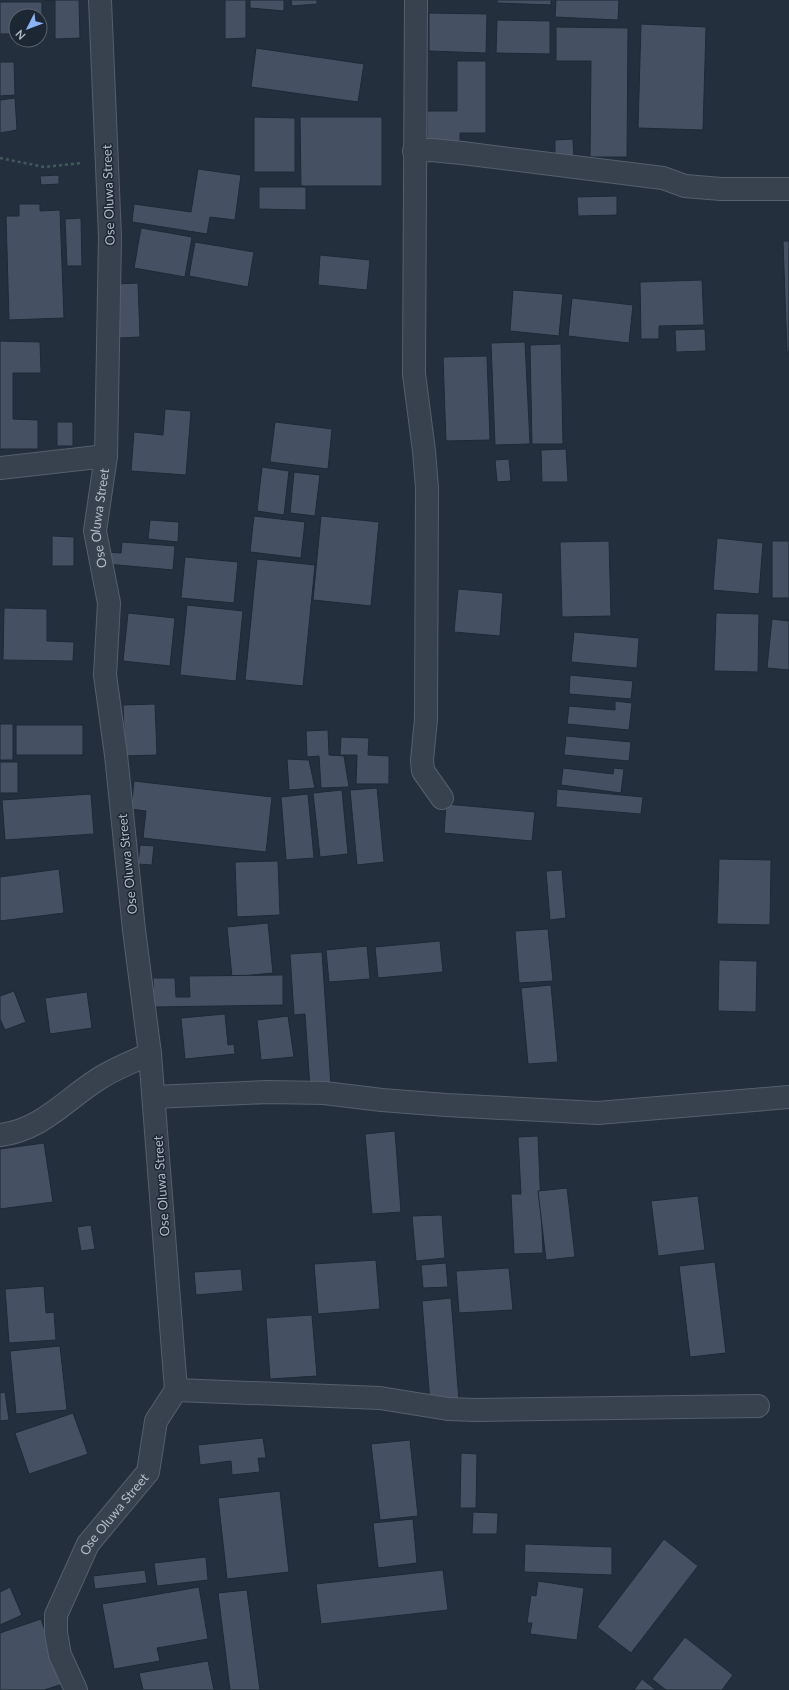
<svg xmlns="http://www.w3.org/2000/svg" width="789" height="1690" viewBox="0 0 789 1690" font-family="Lato,sans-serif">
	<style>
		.building { fill: #455162; stroke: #1f2835 }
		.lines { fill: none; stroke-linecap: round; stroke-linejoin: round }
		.minor-casing { stroke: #565f6c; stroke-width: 24 }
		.path { stroke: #44595c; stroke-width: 2.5; stroke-dasharray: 3 3; stroke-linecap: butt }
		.minor { stroke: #38414e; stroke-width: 22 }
		.labels { text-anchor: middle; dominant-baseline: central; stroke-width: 3; stroke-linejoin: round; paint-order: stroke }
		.street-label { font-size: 13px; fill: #b4bcc9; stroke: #1d2633 }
	</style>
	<rect width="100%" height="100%" fill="#242f3e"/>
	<g class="building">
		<path d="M44 0H79L80 38 55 39V0Z"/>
		<path d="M225 0H246V38L225 39Z"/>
		<path d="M250 0H284V11L250 8Z"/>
		<path d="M291 0H317V4L292 6Z"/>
		<path d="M497 0H551V5L497 3Z"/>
		<path d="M556 0H619L618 20 555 17Z"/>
		<path d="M0 2H42V34H40V16H16V34H0Z"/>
		<path d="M429 13 487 14 486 53 429 51Z"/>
		<path d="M497 20 550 21V54L496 53Z"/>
		<path d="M641 24 706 27 703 130 638 128Z"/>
		<path d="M556 27 628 28 627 157H590L591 61H556Z"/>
		<path d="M256 48 364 64 358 102 251 87Z"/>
		<path d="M457 61H486V133H460V144H427V111H457Z"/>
		<path d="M0 62H14L15 95 0 96Z"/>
		<path d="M15 98 17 130 0 133V100Z"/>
		<path d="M254 117 295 118V172H254Z"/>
		<path d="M300 117H382V186H301Z"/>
		<path d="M573 139 574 157H555V140Z"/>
		<path d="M198 169 241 175 235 220 210 217 207 234 132 222 134 204 191 212Z"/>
		<path d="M59 175V184L41 185 40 176Z"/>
		<path d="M259 187H306V210L259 209Z"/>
		<path d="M617 196V215L578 216 577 197Z"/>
		<path d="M19 204H40V211L60 210 64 318 9 320 6 216H19Z"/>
		<path d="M81 218 82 266H67L65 219Z"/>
		<path d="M141 228 192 237 185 277 134 268Z"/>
		<path d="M783 241H789V352H787Z"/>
		<path d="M195 242 254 252 248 287 189 276Z"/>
		<path d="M320 255 370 260 367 290 318 285Z"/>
		<path d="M702 280 704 325 659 326V339H641L640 282Z"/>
		<path d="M138 283 140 337 119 338 116 284Z"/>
		<path d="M513 290 563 294 559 336 510 331Z"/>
		<path d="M572 298 633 305 629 343 568 336Z"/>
		<path d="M705 329 706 351 676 352 675 330Z"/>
		<path d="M0 341 40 342 41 373H13V419L38 420V449H0Z"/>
		<path d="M525 342 530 444 495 445 491 343Z"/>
		<path d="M561 344 563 444H532L530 345Z"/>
		<path d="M487 356 490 440 446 441 443 357Z"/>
		<path d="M165 409 191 411 186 475 131 471 134 432 163 435Z"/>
		<rect x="57" y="422" width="16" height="24"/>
		<path d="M275 422 332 429 328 469 270 462Z"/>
		<path d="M566 449 568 482H542L541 450Z"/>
		<path d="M509 459 511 481 497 482 495 460Z"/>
		<path d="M262 467 289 471 284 515 257 511Z"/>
		<path d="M294 472 320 475 315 516 290 513Z"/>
		<path d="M254 516 305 522 301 558 250 552Z"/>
		<path d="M321 516 379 522 371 606 313 600Z"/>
		<path d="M150 520 179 522 178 542 148 539Z"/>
		<path d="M52 536 74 537V566H52Z"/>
		<path d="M717 538 763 543 759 594 713 590Z"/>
		<path d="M609 541 611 616 562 617 560 542Z"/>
		<rect x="772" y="541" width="17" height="57"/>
		<path d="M122 542 175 546 173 570 107 564 108 552 121 553Z"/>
		<path d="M185 557 238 562 234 603 181 598Z"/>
		<path d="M257 559 315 565 303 686 245 680Z"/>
		<path d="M458 589 503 593 500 636 454 632Z"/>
		<path d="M187 605 243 611 236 681 180 675Z"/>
		<path d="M4 608 47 609V641L74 642 73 661 3 660Z"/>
		<path d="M128 613 175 618 170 666 123 661Z"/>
		<path d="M716 613 759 614 758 672 714 671Z"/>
		<path d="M772 619 789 621V670L767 668Z"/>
		<path d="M574 632 639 638 637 668 571 662Z"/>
		<path d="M570 675 633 681 631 699 569 694Z"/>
		<path d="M615 701 632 703 629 730 567 724 569 706 615 710Z"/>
		<path d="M155 704 157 755 125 756 123 705Z"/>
		<rect x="0" y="724" width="13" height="36"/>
		<rect x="16" y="725" width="67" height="30"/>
		<path d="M328 730 329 755 344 756 349 787 321 788 319 756 307 757 306 731Z"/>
		<path d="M566 736 631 742 629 761 564 755Z"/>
		<path d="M341 737 369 738 368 755 389 756V784H356L357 755H340Z"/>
		<path d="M287 759 309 760 315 788 289 790Z"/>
		<rect x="0" y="762" width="18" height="31"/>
		<path d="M563 768 613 774 614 768 624 769 621 793 561 785Z"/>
		<path d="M134 781 272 797 266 852 143 838 146 811 131 809Z"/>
		<path d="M377 788 384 862 357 865 350 790Z"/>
		<path d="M557 789 643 797 641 814 556 807Z"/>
		<path d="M342 790 348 854 320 857 313 793Z"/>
		<path d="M91 794 94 834 5 840 2 800Z"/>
		<path d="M308 794 314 858 286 860 281 797Z"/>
		<path d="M446 804 535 812 532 841 444 833Z"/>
		<path d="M140 845 154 846 152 865 138 864Z"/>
		<path d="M719 859 771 860 770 925 717 924Z"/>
		<path d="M278 861 280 915 237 917 235 862Z"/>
		<path d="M59 869 64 913 0 921V877Z"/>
		<path d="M562 870 566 918 550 920 546 871Z"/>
		<path d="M268 923 273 973 232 977 227 927Z"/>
		<path d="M548 929 553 981 519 983 515 931Z"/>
		<path d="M440 941 443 972 378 978 375 947Z"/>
		<path d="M367 946 370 979 329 982 326 950Z"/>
		<path d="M322 952 331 1086 310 1088 305 1014 294 1015 290 954Z"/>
		<path d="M719 960 757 961 756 1012 718 1011Z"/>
		<path d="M283 975V1005L154 1007 153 978H175L176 997H190L189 976Z"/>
		<path d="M551 985 558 1062 528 1064 521 988Z"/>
		<path d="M14 991 26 1022 5 1030 0 1019V996Z"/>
		<path d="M87 992 92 1028 50 1034 45 998Z"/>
		<path d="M225 1014 228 1045 234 1044 235 1054 185 1059 181 1018Z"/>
		<path d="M288 1016 294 1057 261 1060 257 1020Z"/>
		<path d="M395 1131 401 1212 372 1214 365 1134Z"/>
		<path d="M538 1136 543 1253 514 1254 511 1194H521L518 1137Z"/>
		<path d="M44 1143 53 1202 0 1209V1149Z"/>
		<path d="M567 1188 575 1257 546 1260 538 1191Z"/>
		<path d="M698 1196 705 1250 658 1256 651 1201Z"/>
		<path d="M442 1215 445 1258 416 1261 412 1216Z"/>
		<path d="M91 1225 95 1249 81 1251 77 1227Z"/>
		<path d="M376 1260 380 1309 318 1314 314 1264Z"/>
		<path d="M715 1262 726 1353 690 1357 679 1266Z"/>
		<path d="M446 1263 448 1287 423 1288 421 1265Z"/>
		<path d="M509 1268 513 1310 459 1313 456 1271Z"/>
		<path d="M241 1269 243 1291 196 1295 194 1272Z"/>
		<path d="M44 1286 46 1313 54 1312 56 1340 9 1343 5 1289Z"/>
		<path d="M451 1298 459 1401 430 1403 422 1301Z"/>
		<path d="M312 1315 317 1376 270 1379 266 1318Z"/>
		<path d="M60 1346 67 1410 16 1414 10 1351Z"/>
		<path d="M5 1392 9 1420 0 1421V1393Z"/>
		<path d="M73 1413 88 1454 29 1474 15 1433Z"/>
		<path d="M263 1438 266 1458H258L260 1472 232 1475 231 1461 200 1465 198 1445Z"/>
		<path d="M410 1440 418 1516 380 1520 371 1444Z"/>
		<path d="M461 1453 477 1454 476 1508H460Z"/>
		<path d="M280 1491 289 1572 227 1579 218 1498Z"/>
		<path d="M473 1512 498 1513 497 1534H472Z"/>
		<path d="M413 1519 417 1563 378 1568 373 1523Z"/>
		<path d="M664 1539 698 1566 631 1653 597 1627Z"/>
		<path d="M525 1544 612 1547V1575L524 1572Z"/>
		<path d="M206 1557 208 1580 157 1586 154 1563Z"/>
		<path d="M145 1570 147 1583 95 1589 93 1576Z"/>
		<path d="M443 1570 448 1610 321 1624 316 1584Z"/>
		<path d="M538 1581 584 1588 577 1640 530 1634 532 1623H527L531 1595 536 1596Z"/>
		<path d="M10 1587 22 1615 0 1625V1592Z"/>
		<path d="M199 1587 208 1639 157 1648 160 1661 114 1669 102 1604Z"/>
		<path d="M247 1590 260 1690H230L218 1593Z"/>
		<path d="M41 1619 63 1684 44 1690H0V1633Z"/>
		<path d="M685 1637 733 1675 722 1690H666L652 1679Z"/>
		<path d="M208 1661 214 1690H143L139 1673Z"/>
		<path d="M642 1679 656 1690H634Z"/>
	</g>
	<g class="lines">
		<defs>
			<g id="minor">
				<path d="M416 0 414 374 424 451 427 488 426 719 422 760 423 771 442 798"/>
				<path d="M414 151 431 150 462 153 663 178 685 186 721 189H789"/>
				<path d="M0 468 106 456"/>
				<path d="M154 1097 268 1092 324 1093 382 1100 446 1105 598 1113 789 1097"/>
				<path d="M0 1135C42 1130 66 1099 100 1078 116 1068 134 1061 150 1054"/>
				<path d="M176 1390 380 1398 448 1409 476 1410 758 1406"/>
				<path id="s1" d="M76 1690 60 1655 56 1633V1615L88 1544 148 1472 156 1421 176 1390 150 1054 134 930 116 755 105 675 109 603 95 531 106 456 110 237 100 0"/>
			</g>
		</defs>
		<use href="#minor" class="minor-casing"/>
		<path class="path" d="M0 158 44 167 82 163"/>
		<use href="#minor" class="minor"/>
	</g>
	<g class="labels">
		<g class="street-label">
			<text transform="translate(108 195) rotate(-92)">Ose Oluwa Street</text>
			<text stroke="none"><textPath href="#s1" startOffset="1216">Ose Oluwa Street</textPath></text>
			<text transform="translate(127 864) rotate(-96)">Ose Oluwa Street</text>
			<text transform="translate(161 1186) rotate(-94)">Ose Oluwa Street</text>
			<text stroke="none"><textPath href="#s1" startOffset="196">Ose Oluwa Street</textPath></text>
		</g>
	</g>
	<g transform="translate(28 28) rotate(228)"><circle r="19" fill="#1d2633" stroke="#59626f"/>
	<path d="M0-3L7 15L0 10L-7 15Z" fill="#8ab4f8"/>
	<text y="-6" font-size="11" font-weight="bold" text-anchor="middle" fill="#b4bcc9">N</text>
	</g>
</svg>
